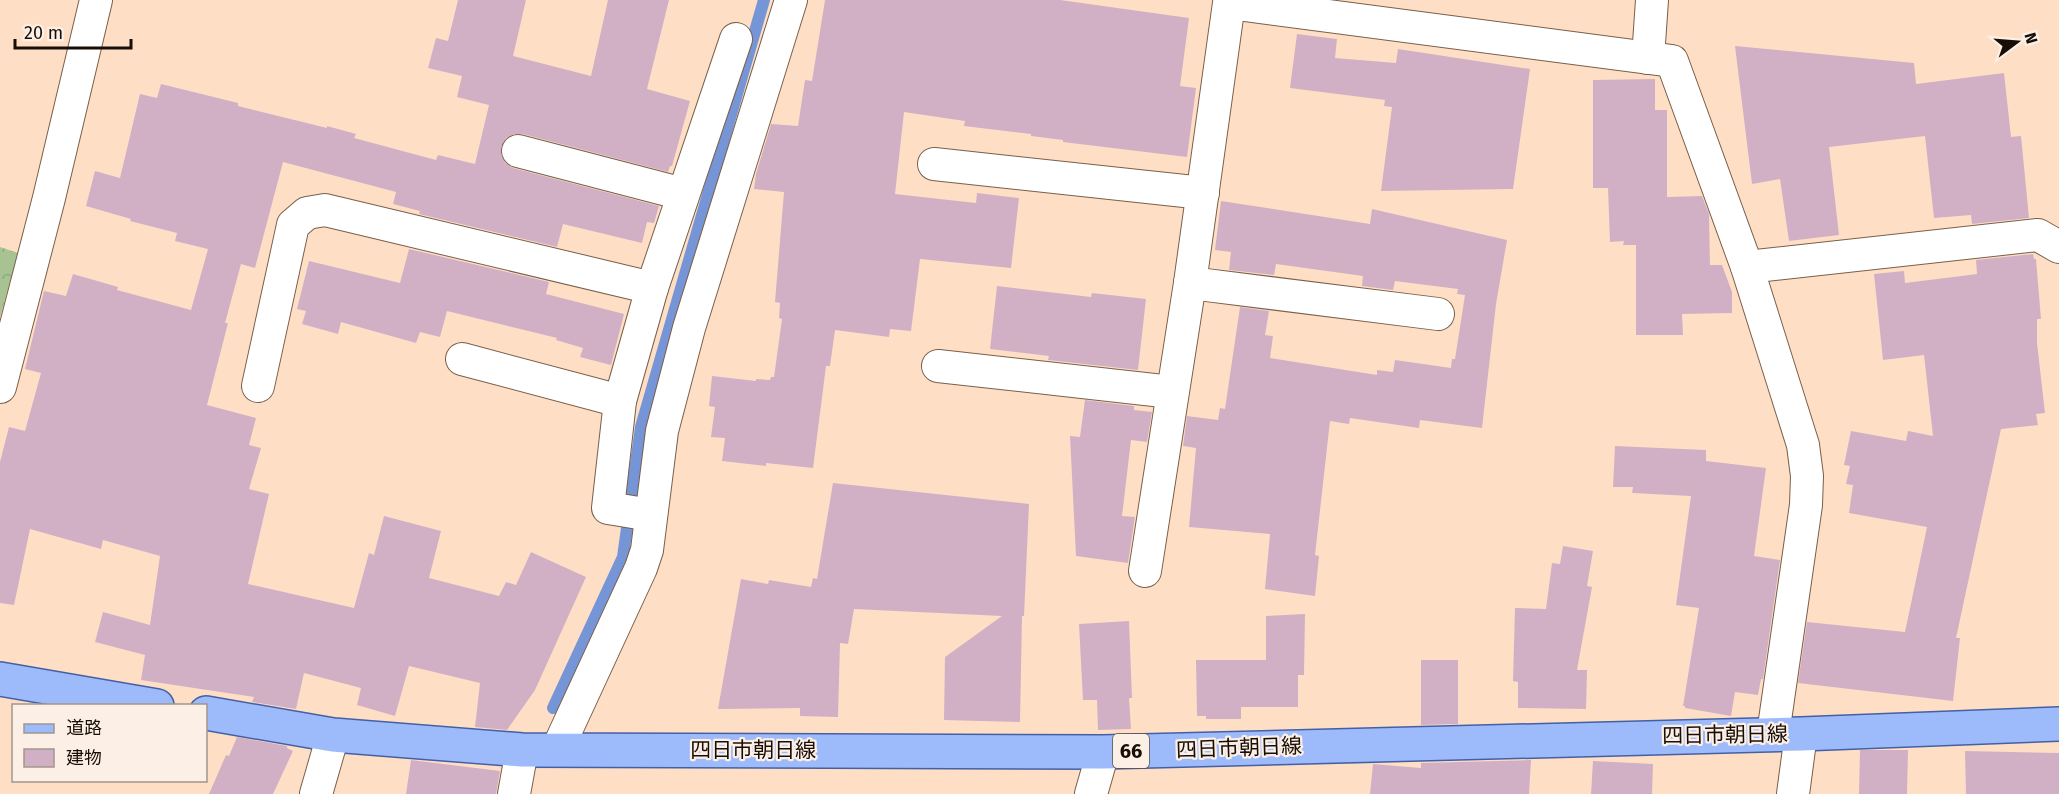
<svg xmlns="http://www.w3.org/2000/svg" width="2059" height="794" viewBox="0 0 2059 794" font-family="'Fira Sans','Noto Sans JP',sans-serif">
	<style>
		.park { fill: url(#park-crowns) }
		.lines { fill: none; stroke-linecap: round; stroke-linejoin: round }
		.stream { stroke: #7595d6; stroke-width: 12 }
		.building { fill: #d1b0c6 }
		.minor-casing { stroke: #795f49; stroke-width: 34 }
		.primary-casing { stroke: #4460a4; stroke-width: 36 }
		.minor { stroke: #fff; stroke-width: 32 }
		.primary { stroke: #9dbafb; stroke-width: 33 }
		.labels { text-anchor: middle; dominant-baseline: central; stroke-width: 4.5; stroke-linejoin: round; paint-order: stroke }
		.shield { fill: #fcf0e6; stroke: #5c5249; stroke-width: 1.5 }
		.shield-label { font-size: 20px; font-weight: bold; fill: #180e06 }
		.street-label { font-size: 21px; fill: #180e06; stroke: #fcf0e6 }
	</style>
	<defs>
		<pattern id="park-crowns" width="20" height="18" patternUnits="userSpaceOnUse" patternTransform="scale(1.5)"><rect width="20" height="18" fill="#a8c392"/><path d="M2 6a3 3 0 1 1 6 0M12 15a3 3 0 1 1 6 0" fill="none" stroke="#90a67c"/></pattern>
	</defs>
	<rect width="100%" height="100%" fill="#fedfc6"/>
	<path class="park" d="M0 247 18 253 0 317Z"/>
	<g class="lines">
		<path class="stream" d="M553 708 623 557 641 427 764 0"/>
	</g>
	<g class="building">
		<path d="M458 0H526L513 56 591 76 608 0H669L647 89 690 101 672 166H670L668 172 523 134H514L506 138 501 147V155L505 163 513 168 659 206 654 223 647 222 642 243 563 224 557 247 419 214 420 211 393 204 396 192 283 162 255 268 241 264 225 323H228L207 405 256 418 249 445 261 448 249 489 269 494 248 584 354 608 369 553 374 555 384 516 441 531 429 578 499 596 506 582 516 585 531 552 586 577 535 690 507 730 475 727 480 683 409 666 395 716 357 705 361 688 304 673 296 709 252 702 254 697 141 680 145 655 95 642 103 612 150 625 160 556 103 540 101 549 30 529 14 605 0 603V462L9 427 25 431 41 373 25 369 44 291 66 296 73 274 118 287 117 290 191 310 208 249 175 241 177 233 130 221 131 219 86 206 95 171 120 178 140 94 157 98 161 84 238 103V106L327 128V126L356 134 354 138 436 160 438 155 475 164 489 105 457 97 462 76 428 68 436 38 448 41Z"/>
		<path d="M825 0H1060L1189 18 1180 86 1196 88 1187 157 1063 142V140L1031 136V134L964 126 965 121 904 112 895 194 976 203 977 193 1019 198 1011 268 920 259 911 331 890 329 889 337 835 330 830 366H826L813 468 766 463V466L722 461 725 438 711 437 715 407 709 406 712 376 756 381V379L770 380 771 377H774L782 319 779 318 780 303 775 302 784 192 754 189 756 174 771 124 798 126 805 80 812 81Z"/>
		<path d="M1297 34 1337 39 1335 58 1396 63 1398 49 1530 69 1513 189 1381 191 1392 107 1384 106 1385 100 1290 88Z"/>
		<path d="M1735 46 1914 63 1916 84 2004 73 2011 137 2021 136 2029 218 1972 224 1971 215 1934 218 1925 136 1829 147 1839 235 1789 241 1780 179 1752 184Z"/>
		<path d="M1655 79V110H1667V197L1702 196 1709 214 1710 265H1722L1732 292V313L1682 314 1683 335H1636V245H1623L1624 241 1610 242 1608 188H1593V80Z"/>
		<path d="M1221 201 1370 224 1372 209 1507 240 1496 304 1482 428 1420 420 1419 428 1350 418 1349 424 1330 421 1315 555 1319 556 1315 596 1265 589 1270 534 1189 527 1196 448 1183 446 1187 416 1218 420 1220 408 1225 409 1240 307 1269 311 1265 335 1273 336 1270 358 1377 375V370L1393 372 1395 360 1451 368 1452 359H1455L1465 295 1457 294 1458 289 1395 281 1393 290 1362 286 1363 276 1276 264 1274 275 1229 270 1231 252 1215 250Z"/>
		<path d="M409 249 549 282 546 294 624 314 611 365 580 357 583 348 556 340 557 338 447 311 440 337 420 332 416 343 341 322 338 334 302 324 306 311 297 309 309 261 400 283Z"/>
		<path d="M2033 254 2034 259H2036L2041 319H2037V343L2045 413 2036 414 2038 425 2001 429 1956 638H1960L1953 701 1798 683 1807 622 1905 632 1927 527 1849 513 1853 485 1846 484 1850 466 1844 465 1851 431 1906 441 1908 431 1933 436 1924 355 1883 360 1874 274 1904 271 1905 283 1977 274 1976 260Z"/>
		<path d="M997 286 1091 297 1092 293 1146 299 1138 370 1048 360 1049 356 990 349Z"/>
		<path d="M1085 400 1134 406V410L1152 412 1147 442 1131 440 1122 516 1135 517 1128 563 1076 556 1070 436 1080 437Z"/>
		<path d="M1615 446 1706 450V461L1766 468 1754 556 1780 560 1763 679H1761L1758 695 1735 692 1731 716 1685 708V706H1683L1699 608 1676 605 1691 496 1632 493 1633 487H1613Z"/>
		<path d="M833 483 1029 504 1024 616H1022L1020 722 944 720 945 657 1002 616 854 609 848 644 840 643 838 717 800 716V708L718 709 741 579 768 584 769 580 811 587 813 578 817 579Z"/>
		<path d="M1563 546 1593 551 1587 586 1592 587 1577 670H1587L1586 709 1518 708V682L1513 681 1515 608 1546 609 1552 563 1560 564Z"/>
		<path d="M1305 614 1304 675H1298V707H1241V719H1206V716H1197L1196 660H1266V616Z"/>
		<path d="M1129 621 1132 698H1129L1131 729 1098 730 1097 700H1083L1079 624Z"/>
		<path d="M1421 660H1458V724L1421 725Z"/>
		<path d="M237 737 287 746V748L293 751 273 794H209L226 755 229 756Z"/>
		<path d="M1860 750H1908L1907 794H1859Z"/>
		<path d="M1965 751 2059 753V794H1966Z"/>
		<path d="M411 760 500 771 496 794H406Z"/>
		<path d="M1531 760 1529 794H1370L1373 764 1421 768V763Z"/>
		<path d="M1593 761 1653 764 1652 794H1591Z"/>
	</g>
	<g class="lines">
		<defs>
			<g id="minor">
				<path d="M1648 58 1652 0"/>
				<path d="M518 151 683 194"/>
				<path d="M934 164 1203 193"/>
				<path d="M1747 267 2038 235 2059 247"/>
				<path d="M1190 283 1438 314"/>
				<path d="M462 359 620 401"/>
				<path d="M938 366 1172 392"/>
				<path d="M258 386 293 225 307 213 325 210 652 288"/>
				<path d="M0 387 49 198 96 0"/>
				<path d="M651 515 608 508 620 401 652 288 736 39"/>
				<path d="M1145 571 1190 283 1229 3 1672 61 1747 267 1803 445 1807 476 1806 505 1773 734"/>
				<path d="M557 750 641 568 647 550 662 431 689 328 791 0"/>
				<path d="M316 794 333 735"/>
				<path d="M514 794 522 750"/>
				<path d="M1091 794 1103 752"/>
				<path d="M1793 794 1801 734"/>
			</g>
			<g id="primary">
				<path d="M0 679 157 706"/>
				<path d="M206 713 333 735 522 750 1103 752 1801 734 2059 724"/>
			</g>
		</defs>
		<use href="#minor" class="minor-casing"/>
		<use href="#primary" class="primary-casing"/>
		<use href="#minor" class="minor"/>
		<use href="#primary" class="primary"/>
	</g>
	<g class="labels">
		<rect class="shield" x="1113" y="734" width="36" height="34" rx="4.5"/>
		<g class="shield-label">
			<text x="1131" y="751">66</text>
		</g>
		<g class="street-label">
			<text transform="translate(1725 735) rotate(-1)">四日市朝日線</text>
			<text transform="translate(1239 748) rotate(-2)">四日市朝日線</text>
			<text x="753" y="750">四日市朝日線</text>
		</g>
	</g>
	<rect x="12" y="704" width="195" height="78" fill="#fcf0e6" stroke="#a1968c" stroke-width="1.5"/>
	<rect x="24" y="724" width="30" height="9" fill="#9dbafb" stroke="#a1968c" stroke-width="1.5"/>
	<text x="66" y="734" font-size="18" fill="#180e06">道路</text>
	<rect x="24" y="749" width="30" height="18" fill="#d1b0c6" stroke="#a1968c" stroke-width="1.5"/>
	<text x="66" y="764" font-size="18" fill="#180e06">建物</text>
	<g transform="translate(2017 42) rotate(74)" stroke="#fcf0e6" stroke-width="4.5" paint-order="stroke">
	<path d="M0-4.5L10 22L0 15L-10 22Z" fill="#180e06"/>
	<text y="-9" font-size="16" font-weight="bold" text-anchor="middle" fill="#180e06">N</text>
	</g>
	<path d="M15 39v9h116v-9" fill="none" stroke="#180e06" stroke-width="3"/>
	<text x="24" y="39" font-size="18" fill="#180e06" stroke="#fcf0e6" stroke-width="4.5" paint-order="stroke">20 m</text>
</svg>
